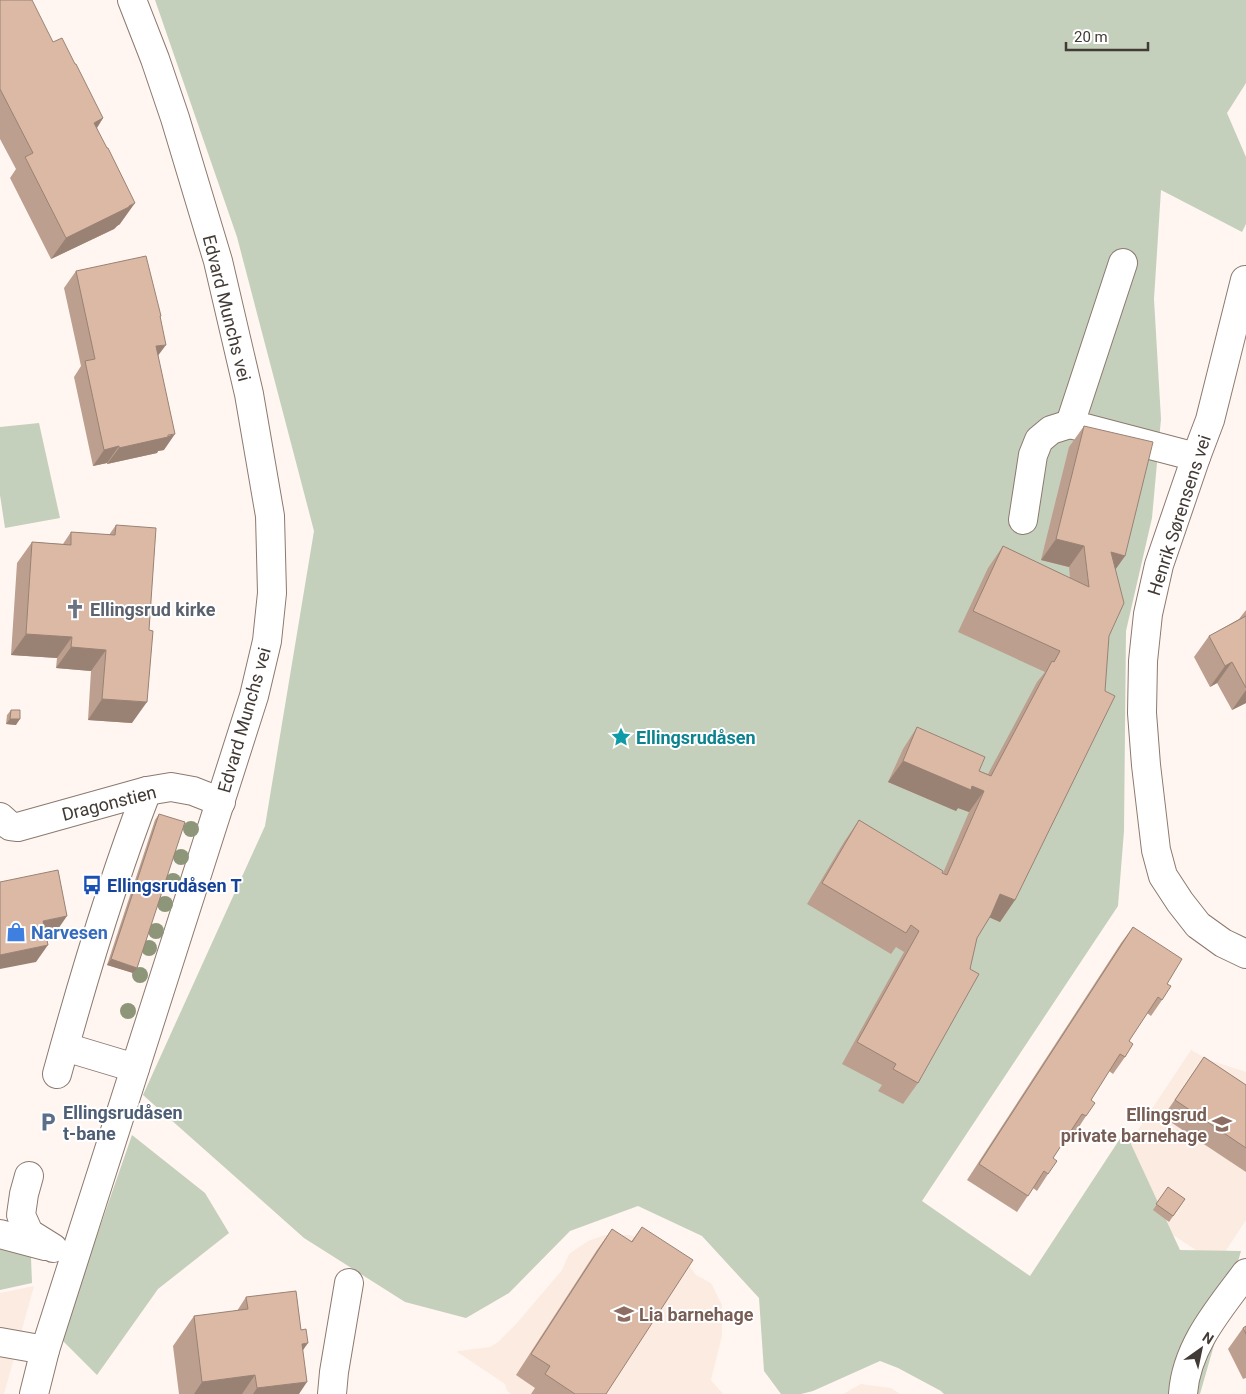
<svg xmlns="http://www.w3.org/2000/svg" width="1246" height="1394" viewBox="0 0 1246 1394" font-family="Roboto,sans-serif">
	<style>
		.education { fill: #fcebe0 }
		.green { fill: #c5d0bc }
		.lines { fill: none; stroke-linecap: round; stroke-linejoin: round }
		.minor-casing { stroke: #8c796e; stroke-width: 30 }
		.minor { stroke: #fff; stroke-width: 28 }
		.tree { fill: #8e967a }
		.wall { fill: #bc9f8e }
		.shaded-wall { fill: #998274 }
		.building { fill: #dbb9a5; stroke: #998274 }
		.labels { text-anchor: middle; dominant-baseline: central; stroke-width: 4; stroke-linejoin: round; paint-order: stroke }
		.street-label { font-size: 18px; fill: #423a35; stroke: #fff }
		.worship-label { font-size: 18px; font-weight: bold; fill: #5b616d; stroke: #fff; text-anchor: start }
		.culture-label { font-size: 18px; font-weight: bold; fill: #0d838f; stroke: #fff; text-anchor: start }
		.transit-label { font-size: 18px; font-weight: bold; fill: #164399; stroke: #fff; text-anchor: start }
		.shop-label { font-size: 18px; font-weight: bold; fill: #366cbe; stroke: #fff; text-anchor: start }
		.service-label { font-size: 18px; font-weight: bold; fill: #4e5e75; stroke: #fff; text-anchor: start }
		.education-label { font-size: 18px; font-weight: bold; fill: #785e54; stroke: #fff; text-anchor: end }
	</style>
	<rect width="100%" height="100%" fill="#fff6f2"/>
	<g class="education">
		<path d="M1191 1050 1209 1060 1246 1072V1220L1217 1264 1105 1190 1134 1136Z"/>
		<path d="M605 1235H629L641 1238 684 1258 696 1275 711 1283 722 1305V1336L711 1380 723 1394H511L507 1391 505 1384 457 1352 458 1351 490 1347 498 1342 517 1323 562 1270 569 1254 588 1241Z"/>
		<path d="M34 1286 4 1394H0V1293Z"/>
		<path d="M861 1384 891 1388 900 1394H843Z"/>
	</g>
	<g class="green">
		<path d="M155 0H1246V83L1227 113 1246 157V224L1242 232 1161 190 1154 299 1161 419 1152 518 1126 631 1124 831 1118 906 922 1201 1030 1276 1125 1131 1180 1250 1241 1251 1200 1394H944L941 1391 898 1368 880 1361 813 1391 801 1394H781L764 1371 759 1298 702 1236 638 1206 570 1231 509 1293 466 1318 405 1302 304 1238 143 1095 265 826 314 531 237 237Z"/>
		<path d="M39 423 60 518 5 528 0 495V427Z"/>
		<path d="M132 1135 205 1193 229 1233 158 1289 97 1375 61 1339Z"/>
		<path d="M0 1246 31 1257 32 1283 0 1290Z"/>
	</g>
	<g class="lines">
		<defs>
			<g id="minor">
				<path d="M1123 263 1070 424 1196 457"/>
				<path d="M1245 280 1210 420 1196 457 1159 565 1148 614 1143 661 1142 713 1146 765 1156 850 1163 876 1180 902 1198 925 1223 943 1246 954"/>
				<path d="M1023 520 1033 455 1039 440 1051 430 1070 424"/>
				<path d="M0 817 10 826 18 827 147 791 171 787 193 791 221 802"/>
				<path d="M65 1047 135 1068"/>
				<path d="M57 1074C83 979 111 884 147 791"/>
				<path d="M29 1176 24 1194 21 1215 29 1233 53 1248"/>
				<path d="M0 1234 45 1246"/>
				<path d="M0 1342 45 1350"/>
				<path d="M34 1394 45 1350 254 696 267 641 272 593 270 516 249 394 218 261 175 118 155 59 132 0"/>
				<path d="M332 1394 334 1372 349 1283"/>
				<path d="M1183 1394C1186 1347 1219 1309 1246 1273"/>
			</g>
		</defs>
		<use href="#minor" class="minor-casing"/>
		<use href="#minor" class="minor"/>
	</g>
	<g class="tree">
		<circle cx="191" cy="829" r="8"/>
		<circle cx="181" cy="857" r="8"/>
		<circle cx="173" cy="881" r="8"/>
		<circle cx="165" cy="904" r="8"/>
		<circle cx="156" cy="931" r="8"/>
		<circle cx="149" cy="948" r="8"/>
		<circle cx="140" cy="975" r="8"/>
		<circle cx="128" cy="1011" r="8"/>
	</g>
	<g class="wall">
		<path d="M0 0 53 42 103 118 97 128 120 224 117 226 114 229 51 259 10 178 16 169 0 139Z"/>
		<path d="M76 271 161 316 160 317 158 356 164 450 158 451 157 453 107 464V463L93 466 74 377 81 366 64 288Z"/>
		<path d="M1084 426 1125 556 1115 570 1109 636 1015 900 1000 922 990 917 977 938 918 1083 903 1104 878 1091 882 1085 842 1064 904 952 896 947 891 954 807 904 844 842 859 820 943 873 969 812 958 808 956 811 888 782 903 749 917 727 979 771 988 774 1037 682 1045 672 958 632 988 568 1003 546 1070 578 1069 567 1041 560 1069 447Z"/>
		<path d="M116 525 132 723 88 720 91 671 56 668 57 658 11 655 17 563 32 542 63 544 71 532 109 535Z"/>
		<path d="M1246 610V703L1232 710 1217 683 1210 687 1194 657 1209 636 1239 619Z"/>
		<path d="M11 710 16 725 6 724 7 715Z"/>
		<path d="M159 814 133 973 107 965 155 820Z"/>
		<path d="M1133 927 1167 984 1162 1000 1151 1016 1147 1013 1129 1041 1125 1057 1113 1074 1109 1071 1091 1100 1086 1116 1075 1133 1071 1130 1053 1158 1048 1174 1037 1191 1033 1188 1017 1212 967 1180 1121 943Z"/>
		<path d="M1204 1057 1246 1085V1172L1163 1117Z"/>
		<path d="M1168 1187 1185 1199 1169 1222 1153 1210Z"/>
		<path d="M642 1227 606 1394H531L535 1388 516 1375 597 1250 612 1229 631 1242Z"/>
		<path d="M246 1297 303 1350 299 1394H179L173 1346 194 1316 237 1311Z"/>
		<path d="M1246 1326V1378L1243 1379 1228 1349 1243 1328Z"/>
	</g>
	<g class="shaded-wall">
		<path d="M103 118 89 140 94 123Z"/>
		<path d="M135 203 120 224 117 226 114 229 51 259 66 238Z"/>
		<path d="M166 345 154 361 156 346Z"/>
		<path d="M175 434 164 450 158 451 157 453 107 464 119 448Z"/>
		<path d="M119 446 107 463 93 466 104 450Z"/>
		<path d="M1056 539 1084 546 1069 567 1041 560Z"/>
		<path d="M1111 552 1125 556 1110 577Z"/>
		<path d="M26 634 72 637 57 658 11 655Z"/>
		<path d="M71 647 106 650 91 671 56 668Z"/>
		<path d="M1232 662 1217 683 1210 687 1225 666Z"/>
		<path d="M1246 690V703L1232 710Z"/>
		<path d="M102 699 147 702 132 723 88 720Z"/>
		<path d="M10 719H20L16 725 6 724Z"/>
		<path d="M903 761 972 786 984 791 969 812 958 808 956 811 888 782Z"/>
		<path d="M1000 894 1015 900 1000 922 986 916Z"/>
		<path d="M67 916 56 932 31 937 43 921Z"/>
		<path d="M48 945 36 962 0 969V955Z"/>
		<path d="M111 959 137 968 133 973 107 965Z"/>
		<path d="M308 1343 287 1373 302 1344Z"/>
		<path d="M255 1375 242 1394H194L202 1382Z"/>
		<path d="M307 1382 299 1394H253L257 1388Z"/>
	</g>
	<g class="building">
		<path d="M0 0H32L53 42 62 38 75 64H76L103 118 94 123 107 148H108L135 203 129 206V207L66 238 25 157 33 153 0 89Z"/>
		<path d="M146 256 161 316H160L166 345 156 346 175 434 168 435V437L119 448V446L104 450 85 361 95 359 76 271Z"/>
		<path d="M1084 426 1153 442 1125 556 1111 552 1124 603 1109 636 1105 691 1115 696 1015 900 1000 894 991 915 977 938 970 969 979 974 918 1083 893 1069 896 1064 857 1042 919 931 911 925 906 933 822 883 859 820 943 871 942 873 947 875 984 791 972 786 971 790 903 761 917 727 985 757 979 771 991 776 1052 661 1054 662 1060 651 973 611 1003 546 1089 587 1084 546 1056 539Z"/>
		<path d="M116 525 156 528 149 630 153 631 147 702 102 699 106 650 71 647 72 637 26 634 32 542 71 545V532L115 535Z"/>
		<path d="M1246 616V688L1232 662 1225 666 1209 636Z"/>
		<path d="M11 710H20V719H10Z"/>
		<path d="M159 814 185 822 137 968 111 959Z"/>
		<path d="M58 870 67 916 43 921 48 945 0 955V882Z"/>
		<path d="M1133 927 1182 959 1167 984 1171 986 1162 1000 1158 997 1129 1041 1133 1044 1125 1057 1120 1054 1091 1100 1095 1103 1086 1116 1082 1114 1053 1158 1057 1161 1048 1174 1044 1171 1028 1196 979 1164Z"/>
		<path d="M1204 1057 1246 1085V1148L1175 1100Z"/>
		<path d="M1168 1187 1185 1199 1173 1216 1156 1204Z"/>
		<path d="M642 1227 693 1260 606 1394H575L545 1374 550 1366 531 1354 612 1229 632 1242Z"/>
		<path d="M296 1291 301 1330 306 1329 308 1343 302 1344 307 1382 257 1388 255 1375 202 1382 194 1316 248 1309 246 1297Z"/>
		<path d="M1246 1326V1334L1243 1328Z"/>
	</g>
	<defs>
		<symbol id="church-bare" viewBox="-9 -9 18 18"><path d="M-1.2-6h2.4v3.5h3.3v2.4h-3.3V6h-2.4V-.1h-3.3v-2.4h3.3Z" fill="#6b7280" stroke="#fff" stroke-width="2.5" paint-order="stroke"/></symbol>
		<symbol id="sight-bare" viewBox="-9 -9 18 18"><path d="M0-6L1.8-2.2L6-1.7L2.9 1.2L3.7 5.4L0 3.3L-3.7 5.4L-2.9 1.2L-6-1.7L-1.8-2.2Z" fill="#0f9aa8" stroke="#fff" stroke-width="2.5" paint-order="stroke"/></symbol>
		<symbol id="bus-bare" viewBox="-9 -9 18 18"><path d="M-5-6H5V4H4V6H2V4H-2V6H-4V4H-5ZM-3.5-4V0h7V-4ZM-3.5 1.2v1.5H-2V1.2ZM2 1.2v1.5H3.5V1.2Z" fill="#1a4fb4" stroke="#fff" stroke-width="2.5" paint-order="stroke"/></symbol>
		<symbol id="shop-bare" viewBox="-9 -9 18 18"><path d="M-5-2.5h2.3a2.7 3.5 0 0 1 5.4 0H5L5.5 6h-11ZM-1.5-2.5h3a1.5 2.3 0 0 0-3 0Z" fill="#3f7fe0" stroke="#fff" stroke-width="2.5" paint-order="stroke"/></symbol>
		<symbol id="parking-bare" viewBox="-9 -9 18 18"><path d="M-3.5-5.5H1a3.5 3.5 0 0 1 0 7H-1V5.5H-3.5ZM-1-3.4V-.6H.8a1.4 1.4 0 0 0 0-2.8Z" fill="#5c6f8a" stroke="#fff" stroke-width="2.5" paint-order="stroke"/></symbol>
		<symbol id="school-bare" viewBox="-9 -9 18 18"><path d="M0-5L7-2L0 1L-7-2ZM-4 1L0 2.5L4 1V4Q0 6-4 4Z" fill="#8d6e63" stroke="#fff" stroke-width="2.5" paint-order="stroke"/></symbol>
	</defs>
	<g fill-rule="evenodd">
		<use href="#church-bare" x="61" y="595" width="28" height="28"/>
		<use href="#sight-bare" x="607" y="723" width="28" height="28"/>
		<use href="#bus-bare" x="78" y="871" width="28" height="28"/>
		<use href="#shop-bare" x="2" y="918" width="28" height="28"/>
		<use href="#parking-bare" x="34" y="1108" width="28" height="28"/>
		<use href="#school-bare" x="1208" y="1110" width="28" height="28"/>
		<use href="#school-bare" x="610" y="1300" width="28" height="28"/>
	</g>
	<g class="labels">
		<g class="street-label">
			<text transform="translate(227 308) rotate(76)">Edvard Munchs vei</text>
			<text transform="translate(1179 515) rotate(-72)">Henrik Sørensens vei</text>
			<text transform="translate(244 720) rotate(-74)">Edvard Munchs vei</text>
			<text transform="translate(109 803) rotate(-14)">Dragonstien</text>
		</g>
		<g class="worship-label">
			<text x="90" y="609">Ellingsrud kirke</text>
		</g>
		<g class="culture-label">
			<text x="636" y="737">Ellingsrudåsen</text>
		</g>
		<g class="transit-label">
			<text x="107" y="885">Ellingsrudåsen T</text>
		</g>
		<g class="shop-label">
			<text x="31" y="932">Narvesen</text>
		</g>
		<g class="service-label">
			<text x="63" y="1112">Ellingsrudåsen<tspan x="63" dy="21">t-bane</tspan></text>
		</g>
		<g class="education-label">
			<text x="1207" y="1114">Ellingsrud<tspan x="1207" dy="21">private barnehage</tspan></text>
			<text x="639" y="1314" text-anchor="start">Lia barnehage</text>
		</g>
	</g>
	<g transform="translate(1201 1349) rotate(33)" stroke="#ffffff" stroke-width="4" paint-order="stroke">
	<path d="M0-4L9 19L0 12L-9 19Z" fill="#423a35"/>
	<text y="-8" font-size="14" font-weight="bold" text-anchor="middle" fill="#423a35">N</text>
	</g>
	<path d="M1066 42v8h82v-8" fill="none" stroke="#423a35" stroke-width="2.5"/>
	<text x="1074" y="42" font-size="15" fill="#423a35" stroke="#ffffff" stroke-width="4" paint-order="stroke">20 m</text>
</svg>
